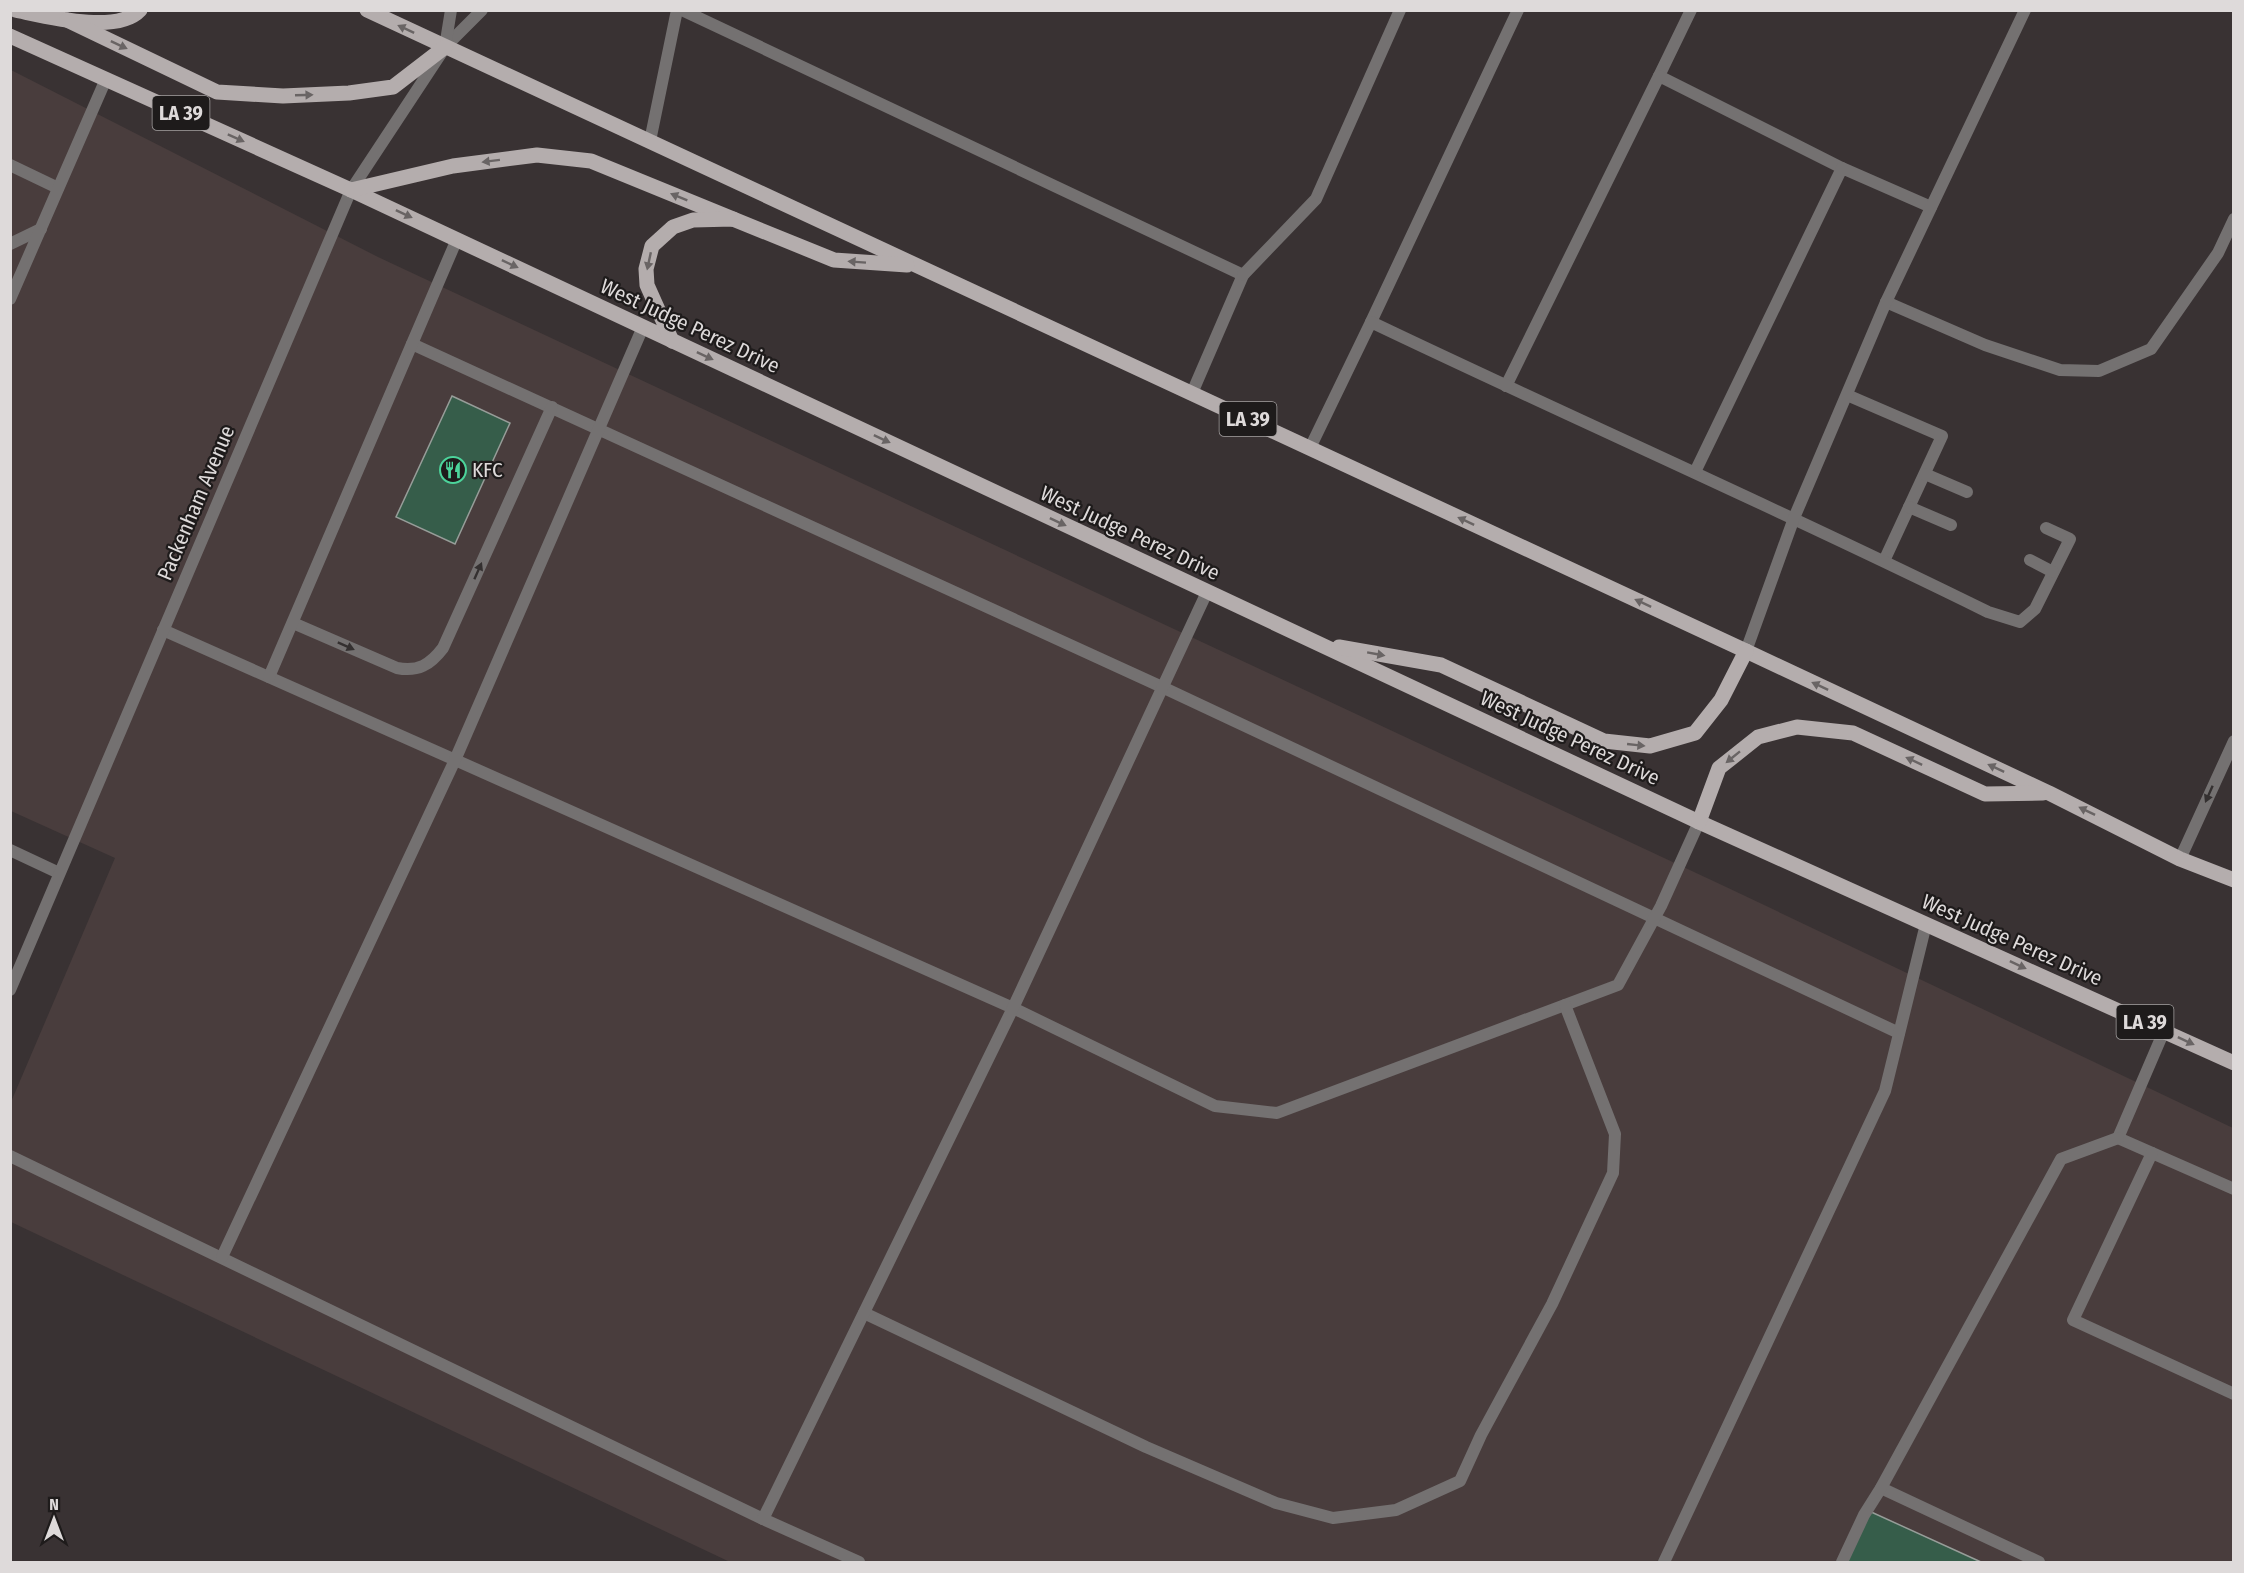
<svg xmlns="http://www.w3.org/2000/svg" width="2244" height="1573" viewBox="0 0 2244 1573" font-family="'Fira Sans Condensed',sans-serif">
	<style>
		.built { fill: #493d3d }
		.building { fill: #365d4a; stroke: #979d99; stroke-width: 1.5 }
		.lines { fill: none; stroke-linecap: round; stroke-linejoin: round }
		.lane { stroke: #747171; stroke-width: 12 }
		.street { stroke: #747171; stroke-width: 12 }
		.primary { stroke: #b4adad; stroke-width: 15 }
		.oneway { fill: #696464 }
		.oneway2 { fill: #343030 }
		.labels { text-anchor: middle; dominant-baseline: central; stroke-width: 4.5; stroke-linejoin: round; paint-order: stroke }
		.shield { fill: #1e1b1b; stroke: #a4a1a1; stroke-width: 1.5 }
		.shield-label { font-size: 20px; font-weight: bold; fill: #dedada }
		.street-label { font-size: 21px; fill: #dedada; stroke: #1e1b1b }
		.poi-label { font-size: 21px; fill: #dedada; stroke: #1e1b1b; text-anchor: start }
	</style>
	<rect width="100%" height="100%" fill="#393233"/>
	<path class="built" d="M11 70 378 257 1724 886 2233 1128V1562H730L11 1222V1102L115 858 11 811Z"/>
	<g class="building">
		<path d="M452 396 510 423 455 544 396 517Z"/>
		<path d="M1869 1511 1981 1562H1845Z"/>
	</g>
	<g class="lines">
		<g class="lane">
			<path d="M682 10 1243 275 1192 393"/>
			<path d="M445 47 482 10"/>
			<path d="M445 47 451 10"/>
			<path d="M1659 76 1691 10"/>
			<path d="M650 141 677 10"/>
			<path d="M10 165 58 188"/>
			<path d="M10 244 41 229"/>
			<path d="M1243 275 1316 199 1400 10"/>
			<path d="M10 299 106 79"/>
			<path d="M1886 302 1985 345 2060 370 2099 371 2151 349 2218 253 2234 219"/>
			<path d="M1371 322 1518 10"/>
			<path d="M412 344 1162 687 1899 1033"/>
			<path d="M1506 386 1659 76 1842 168"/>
			<path d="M1847 395 1942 436 1884 561"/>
			<path d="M1310 448 1371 322C1576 420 1784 511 1988 612L2020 622 2035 609 2070 539 2046 528"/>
			<path d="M1695 472 1842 168 1931 207"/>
			<path d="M1925 474 1967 492"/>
			<path d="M1909 507 1951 525"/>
			<path d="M2030 560 2053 572"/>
			<path d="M293 623 397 668C418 672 430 665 443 648L552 407"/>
			<path d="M163 630 1013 1008 1215 1106 1277 1113 1618 985 1661 906 1699 822"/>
			<path d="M1746 651 1794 518 1886 302 2025 10"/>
			<path d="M269 677 457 239"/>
			<path d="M2180 859 2234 741"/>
			<path d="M2164 1031 2118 1138 2234 1189"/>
			<path d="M2152 1153 2073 1320 2234 1394"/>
			<path d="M10 1156 763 1519"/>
			<path d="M222 1257 455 760 643 327"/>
			<path d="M864 1313 1146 1447 1276 1503 1333 1518 1396 1510 1460 1481 1481 1435 1552 1304 1613 1173 1615 1134 1565 1005"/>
			<path d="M1881 1488 2039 1562"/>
			<path d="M859 1562 763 1519 1013 1008 1207 592"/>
			<path d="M1664 1562 1885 1091 1926 924"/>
			<path d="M1842 1562 1864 1515 1881 1488 2061 1159 2118 1138"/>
		</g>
		<g class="street">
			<path d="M10 850 59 873"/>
			<path d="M10 990 351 190 442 52"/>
		</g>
		<g class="primary">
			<path d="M15 10C45 16 117 35 140 10"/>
			<path d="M367 10 1746 651 2049 793 2180 859 2234 880"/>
			<path d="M67 20 217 92 283 96 349 93 393 87 445 47"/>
			<path d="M10 36 351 190 1699 822 2234 1063"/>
			<path d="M351 190 453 166 537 155 591 161 733 219"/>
			<path d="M672 341 647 285 646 269 652 246 673 227 693 220 733 219 834 260 907 265"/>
			<path d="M1339 647 1441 665 1604 741 1650 746 1695 733 1721 700 1746 651"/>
			<path d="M1699 822 1719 768 1758 737 1797 727 1853 733 1985 794 2043 793"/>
		</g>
	</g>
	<defs><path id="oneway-solid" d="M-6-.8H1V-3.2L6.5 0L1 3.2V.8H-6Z" transform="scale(1.5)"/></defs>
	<g class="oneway">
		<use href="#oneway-solid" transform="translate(406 29) rotate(-155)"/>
		<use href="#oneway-solid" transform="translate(119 45) rotate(25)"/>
		<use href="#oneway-solid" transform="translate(304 95) rotate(-2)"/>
		<use href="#oneway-solid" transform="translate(236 138) rotate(24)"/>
		<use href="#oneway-solid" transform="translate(491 161) rotate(173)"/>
		<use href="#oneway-solid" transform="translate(679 197) rotate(-158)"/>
		<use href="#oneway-solid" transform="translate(404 214) rotate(25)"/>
		<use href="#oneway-solid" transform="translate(649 261) rotate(102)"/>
		<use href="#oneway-solid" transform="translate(857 262) rotate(-176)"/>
		<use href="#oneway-solid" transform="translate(510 264) rotate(25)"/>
		<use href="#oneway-solid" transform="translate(705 356) rotate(25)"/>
		<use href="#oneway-solid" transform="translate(882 439) rotate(25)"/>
		<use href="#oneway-solid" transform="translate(1466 521) rotate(-155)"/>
		<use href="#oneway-solid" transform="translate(1058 522) rotate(25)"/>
		<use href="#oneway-solid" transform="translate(1643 603) rotate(-155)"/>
		<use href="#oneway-solid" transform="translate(1376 654) rotate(10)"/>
		<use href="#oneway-solid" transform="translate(1820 686) rotate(-155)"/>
		<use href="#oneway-solid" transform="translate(1636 745) rotate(6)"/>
		<use href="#oneway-solid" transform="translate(1733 757) rotate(141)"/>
		<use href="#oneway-solid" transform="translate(1914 761) rotate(-155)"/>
		<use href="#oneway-solid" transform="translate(1996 768) rotate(-155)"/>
		<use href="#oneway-solid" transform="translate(2087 811) rotate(-154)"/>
		<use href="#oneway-solid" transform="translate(2018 965) rotate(25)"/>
		<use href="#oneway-solid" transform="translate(2186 1041) rotate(25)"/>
	</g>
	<g class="oneway2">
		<use href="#oneway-solid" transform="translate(478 571) rotate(-66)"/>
		<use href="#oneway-solid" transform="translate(346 646) rotate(24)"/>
		<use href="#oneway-solid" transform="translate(2209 794) rotate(114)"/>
	</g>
	<defs>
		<symbol id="restaurant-ring" viewBox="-11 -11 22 22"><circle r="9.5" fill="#1e1b1b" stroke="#4cd49b" stroke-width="1.5"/><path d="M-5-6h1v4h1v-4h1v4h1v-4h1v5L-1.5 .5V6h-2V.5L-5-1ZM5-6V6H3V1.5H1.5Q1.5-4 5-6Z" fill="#4cd49b"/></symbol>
	</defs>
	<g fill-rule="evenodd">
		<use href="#restaurant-ring" x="438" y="455" width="30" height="30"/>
	</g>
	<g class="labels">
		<g class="shield">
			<rect x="152.5" y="96" width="57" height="34" rx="4.5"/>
			<rect x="1219.5" y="402" width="57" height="34" rx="4.5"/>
			<rect x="2116.5" y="1005" width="57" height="34" rx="4.5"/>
		</g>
		<g class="shield-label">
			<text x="181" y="113">LA 39</text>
			<text x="1248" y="419">LA 39</text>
			<text x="2145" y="1022">LA 39</text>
		</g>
		<g class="street-label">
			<text transform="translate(690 326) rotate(25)">West Judge Perez Drive</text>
			<text transform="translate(196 503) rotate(-67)">Packenham Avenue</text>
			<text transform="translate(1130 533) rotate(25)">West Judge Perez Drive</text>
			<text transform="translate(1570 738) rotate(25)">West Judge Perez Drive</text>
			<text transform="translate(2012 940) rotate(24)">West Judge Perez Drive</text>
		</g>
		<g class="poi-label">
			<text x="472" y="470">KFC</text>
		</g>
	</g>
	<rect width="2244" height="1573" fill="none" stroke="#dedada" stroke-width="24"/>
	<g transform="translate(54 1519)" stroke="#1e1b1b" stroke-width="4.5" paint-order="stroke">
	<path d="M0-4.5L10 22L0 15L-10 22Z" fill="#dedada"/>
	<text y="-9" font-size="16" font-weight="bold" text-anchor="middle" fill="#dedada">N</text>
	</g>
</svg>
